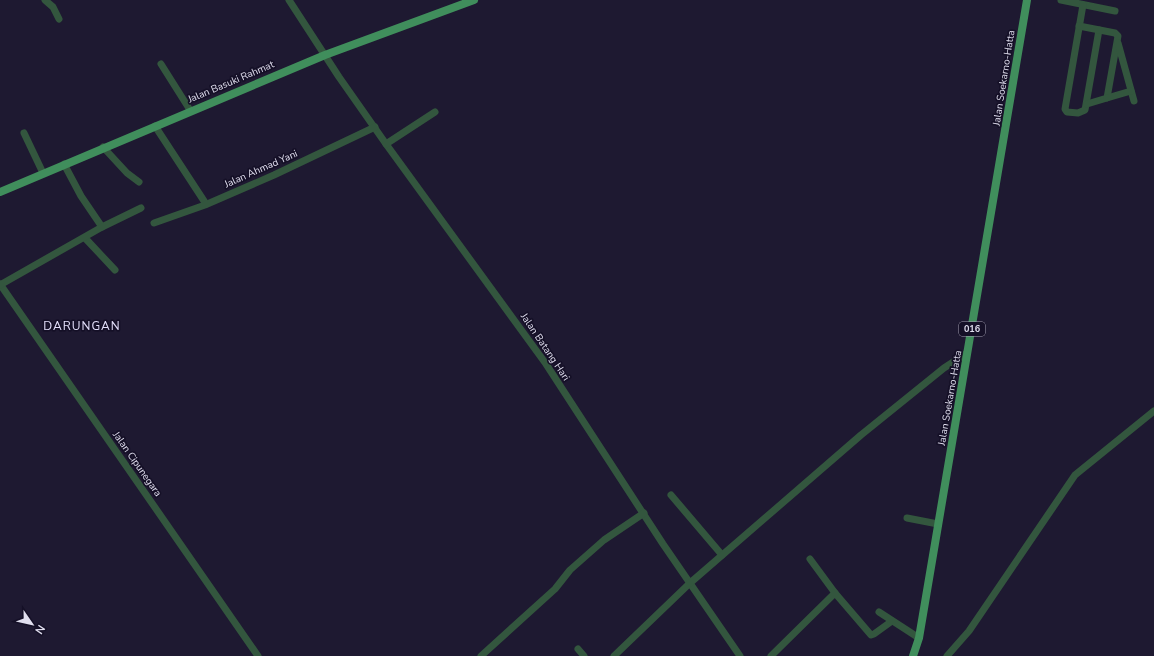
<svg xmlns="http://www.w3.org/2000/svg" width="1154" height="656" viewBox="0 0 1154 656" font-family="'Nunito Sans',sans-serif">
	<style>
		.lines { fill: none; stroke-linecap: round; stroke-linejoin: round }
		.minor { stroke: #33563e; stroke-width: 7 }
		.major { stroke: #408e5c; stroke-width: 8 }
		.labels { text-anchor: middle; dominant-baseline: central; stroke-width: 3.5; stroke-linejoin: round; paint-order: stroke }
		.shield { fill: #151027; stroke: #a4a1b3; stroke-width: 1 }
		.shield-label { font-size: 9px; font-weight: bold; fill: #e1dfef }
		.street-label { font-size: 10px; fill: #e1dfef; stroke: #151027 }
		.quarter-label { font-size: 12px; letter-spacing: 1px; fill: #e4e0fb; stroke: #151027 }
	</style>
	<rect width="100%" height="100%" fill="#1e1931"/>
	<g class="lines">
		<g class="minor">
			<path d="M45 0 53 7 59 19"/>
			<path d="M289 0 339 77 386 144 546 364 663 544 740 656"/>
			<path d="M1061 0 1115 11"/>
			<path d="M1083 5 1065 109 1067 112 1078 113 1085 110 1099 30"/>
			<path d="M1079 26 1115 33 1118 36 1107 98 1087 104"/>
			<path d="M1118 43 1134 101"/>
			<path d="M161 64 190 110"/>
			<path d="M1107 98 1131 91"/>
			<path d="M155 126 206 204"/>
			<path d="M24 133 43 173"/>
			<path d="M386 144 435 112"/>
			<path d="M103 147 127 173 139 182"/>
			<path d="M64 164 81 196 102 227"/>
			<path d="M154 223 205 205 274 175 375 127"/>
			<path d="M85 238 115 270"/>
			<path d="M0 284 258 656"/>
			<path d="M0 285 102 227 141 208"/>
			<path d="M671 495 722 555"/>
			<path d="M907 518 938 524"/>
			<path d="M810 559 835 593 871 635 874 634 892 621"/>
			<path d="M879 612 919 638"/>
			<path d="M578 649 584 656"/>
			<path d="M481 656 555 589 570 570 604 540 644 513"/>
			<path d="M614 656 690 583 861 435 944 368 967 353"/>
			<path d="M771 656 835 593"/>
			<path d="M947 656 969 631 1075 475 1154 411"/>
		</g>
		<g class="major">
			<path d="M0 192 325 55 474 0"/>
			<path d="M913 656 919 638 1027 0"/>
		</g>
	</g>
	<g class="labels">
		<rect class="shield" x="959" y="322" width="26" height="14" rx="3"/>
		<g class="shield-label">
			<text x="972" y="329">016</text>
		</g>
		<g class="street-label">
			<text transform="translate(1004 78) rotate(-81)">Jalan Soekarno-Hatta</text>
			<text transform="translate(231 82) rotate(-23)">Jalan Basuki Rahmat</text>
			<text transform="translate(261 169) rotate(-24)">Jalan Ahmad Yani</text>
			<text transform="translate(545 347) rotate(56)">Jalan Batang Hari</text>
			<text transform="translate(950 398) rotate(-80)">Jalan Soekarno-Hatta</text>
			<text transform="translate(137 464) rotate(55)">Jalan Cipunegara</text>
		</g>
		<g class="quarter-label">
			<text x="82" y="326">DARUNGAN</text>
		</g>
	</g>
	<g transform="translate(32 624) rotate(124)" stroke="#151027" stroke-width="3" paint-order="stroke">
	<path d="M0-3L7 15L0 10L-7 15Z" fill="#e1dfef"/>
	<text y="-6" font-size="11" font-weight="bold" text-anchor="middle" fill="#e1dfef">N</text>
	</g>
</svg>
